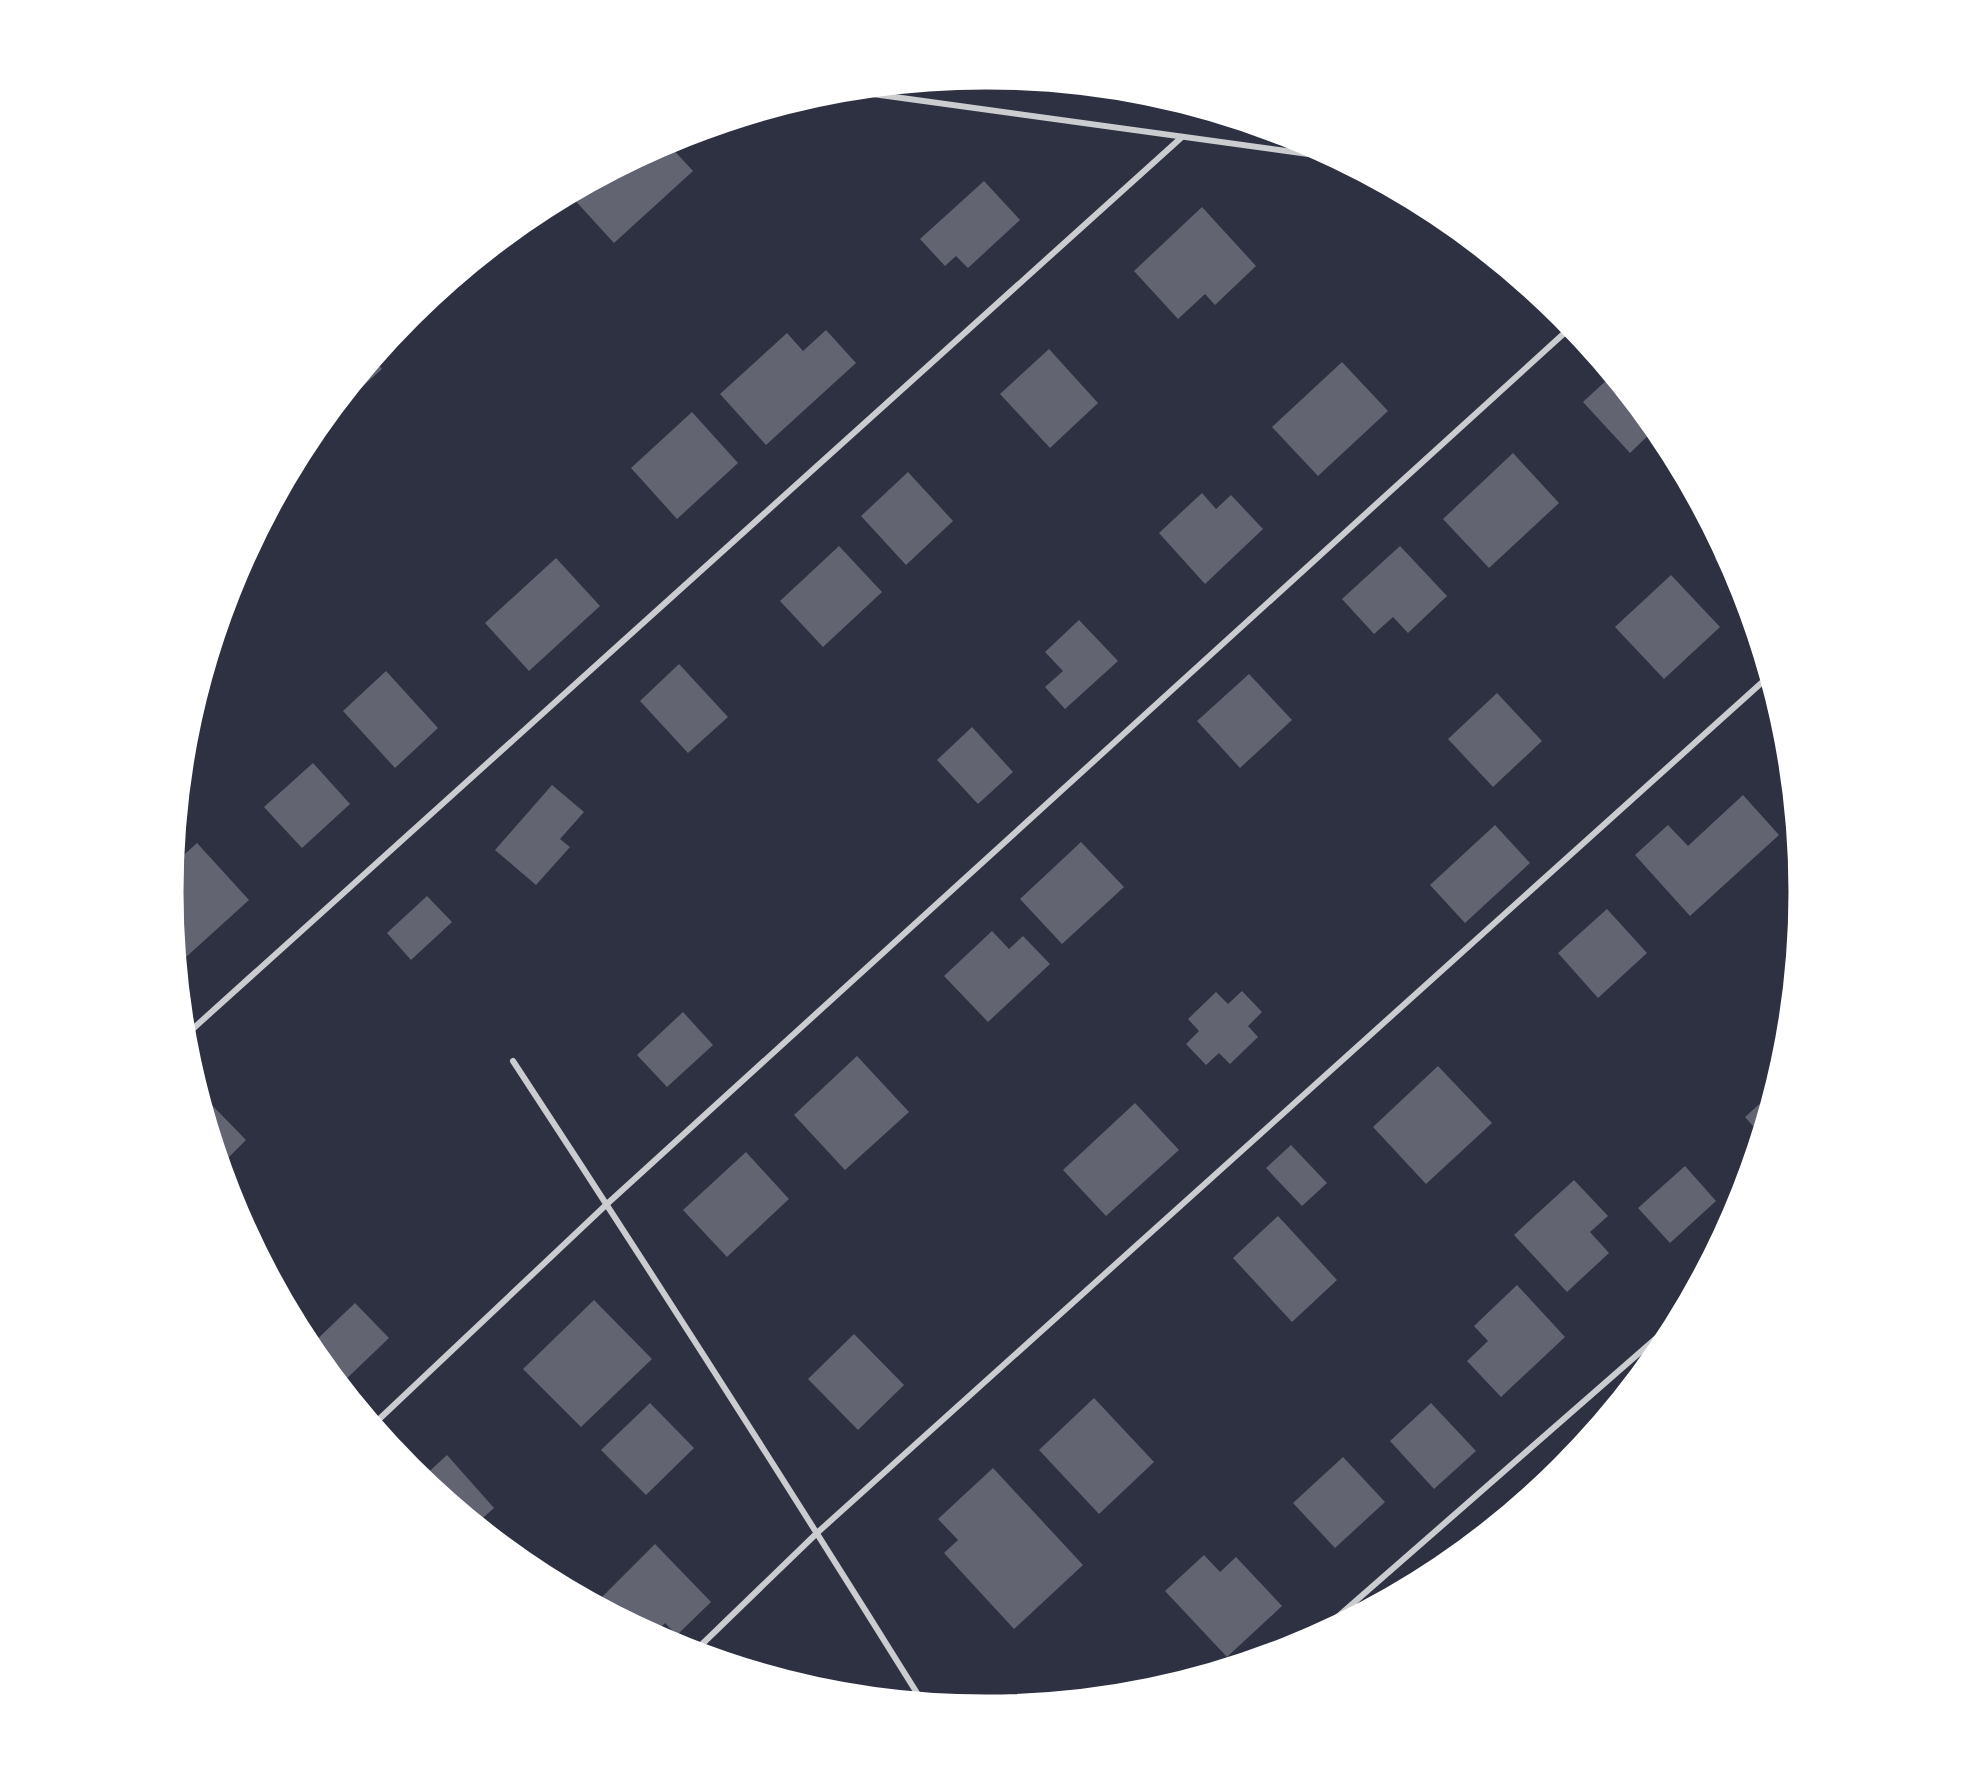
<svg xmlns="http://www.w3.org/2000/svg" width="1973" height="1785" viewBox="0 0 1973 1785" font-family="Lato,sans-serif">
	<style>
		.building { fill: #626471 }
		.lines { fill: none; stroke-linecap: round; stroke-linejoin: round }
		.minor { stroke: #caccd0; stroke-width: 6 }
		.rim { fill: none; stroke: #fff; stroke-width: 3 }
	</style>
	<rect width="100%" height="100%" fill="#2d3142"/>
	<g class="building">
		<path d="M668 144 693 171 614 243 571 196Z"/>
		<path d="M984 181 1020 220 968 268 956 256 945 266 920 239Z"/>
		<path d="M1202 207 1256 266 1215 305 1205 294 1178 319 1134 271Z"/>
		<path d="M826 330 856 363 766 445 720 394 787 333 803 351Z"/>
		<path d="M1049 349 1098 403 1050 448 1000 394Z"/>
		<path d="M375 360 382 369 331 415 330 414Z"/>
		<path d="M1342 362 1388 411 1318 476 1272 427Z"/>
		<path d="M1611 376 1655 429 1630 453 1583 402Z"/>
		<path d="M692 412 738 463 677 519 631 468Z"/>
		<path d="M1513 453 1559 503 1489 568 1443 519Z"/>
		<path d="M908 472 953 521 906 565 861 516Z"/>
		<path d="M1202 493 1216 509 1231 495 1263 529 1205 584 1159 533Z"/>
		<path d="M839 546 882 592 823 647 780 601Z"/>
		<path d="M1400 546 1447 596 1408 633 1393 617 1374 634 1342 599Z"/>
		<path d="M1723 551 1739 581 1741 587 1715 559Z"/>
		<path d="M556 558 600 606 529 671 485 623Z"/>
		<path d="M1671 575 1720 627 1664 679 1615 627Z"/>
		<path d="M1079 620 1118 661 1065 709 1045 687 1063 671 1045 652Z"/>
		<path d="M679 664 728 717 688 753 640 701Z"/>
		<path d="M386 671 438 728 395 768 343 711Z"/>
		<path d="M1249 674 1292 720 1240 768 1197 721Z"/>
		<path d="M1497 693 1542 741 1493 787 1448 739Z"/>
		<path d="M972 727 1013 772 978 804 937 760Z"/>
		<path d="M313 763 350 804 302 848 264 807Z"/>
		<path d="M552 785 584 812 560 839 570 847 536 885 495 850Z"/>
		<path d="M1743 795 1779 835 1690 916 1635 855 1668 825 1688 846Z"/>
		<path d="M1495 825 1530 863 1465 923 1430 885Z"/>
		<path d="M1081 842 1124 887 1062 944 1020 899Z"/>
		<path d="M197 843 249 900 185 958 178 950 172 892 175 863Z"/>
		<path d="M427 896 452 922 411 960 387 933Z"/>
		<path d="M1607 909 1647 953 1598 998 1558 953Z"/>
		<path d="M992 931 1009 949 1023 936 1050 964 988 1022 944 976Z"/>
		<path d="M1242 991 1262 1012 1248 1026 1258 1037 1230 1064 1219 1053 1206 1065 1186 1044 1199 1031 1188 1019 1216 992 1228 1004Z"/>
		<path d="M683 1012 713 1045 667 1087 637 1055Z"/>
		<path d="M857 1056 909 1112 845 1170 794 1115Z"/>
		<path d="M1438 1066 1492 1123 1426 1184 1373 1127Z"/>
		<path d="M1773 1092 1760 1134 1745 1117Z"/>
		<path d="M208 1101 246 1140 222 1164 204 1105Z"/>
		<path d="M1135 1103 1179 1150 1106 1216 1063 1170Z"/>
		<path d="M1291 1145 1327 1183 1302 1206 1266 1168Z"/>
		<path d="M746 1152 789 1199 727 1257 683 1210Z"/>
		<path d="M1685 1166 1716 1201 1670 1243 1638 1208Z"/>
		<path d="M1574 1180 1608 1216 1590 1232 1609 1253 1567 1292 1514 1235Z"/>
		<path d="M1278 1216 1337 1280 1292 1322 1233 1258Z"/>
		<path d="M1517 1285 1565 1337 1501 1397 1467 1361 1488 1341 1474 1326Z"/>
		<path d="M594 1300 652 1359 581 1427 523 1369Z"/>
		<path d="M355 1303 389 1338 341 1384 310 1346Z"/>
		<path d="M854 1334 904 1385 858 1430 808 1379Z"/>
		<path d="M1094 1398 1154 1462 1099 1514 1039 1450Z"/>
		<path d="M650 1403 694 1448 646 1495 601 1450Z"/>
		<path d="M1431 1403 1476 1451 1434 1489 1390 1441Z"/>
		<path d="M447 1455 494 1508 477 1523 422 1478Z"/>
		<path d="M1343 1457 1385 1502 1335 1548 1293 1503Z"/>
		<path d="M993 1468 1083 1565 1014 1629 944 1553 958 1540 938 1519Z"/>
		<path d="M655 1544 711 1602 677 1635 665 1623 654 1634 597 1602Z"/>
		<path d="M1204 1555 1220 1572 1236 1557 1282 1606 1227 1657 1165 1591Z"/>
	</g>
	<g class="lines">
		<g class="minor">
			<path d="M851 91 1330 157"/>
			<path d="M186 1035 1182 137"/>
			<path d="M513 1061C652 1273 788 1486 922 1701"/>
			<path d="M374 1424 607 1204 1571 327"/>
			<path d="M1318 1634 1677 1320"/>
			<path d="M695 1651 817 1533 1768 677"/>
		</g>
	</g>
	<path d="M0 0H1973V1785H0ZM182 892a804 804 0 1 1 1608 0a804 804 0 1 1-1608 0Z" fill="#fff" fill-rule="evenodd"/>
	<path class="rim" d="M182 892a804 804 0 1 1 1608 0a804 804 0 1 1-1608 0Z"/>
</svg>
